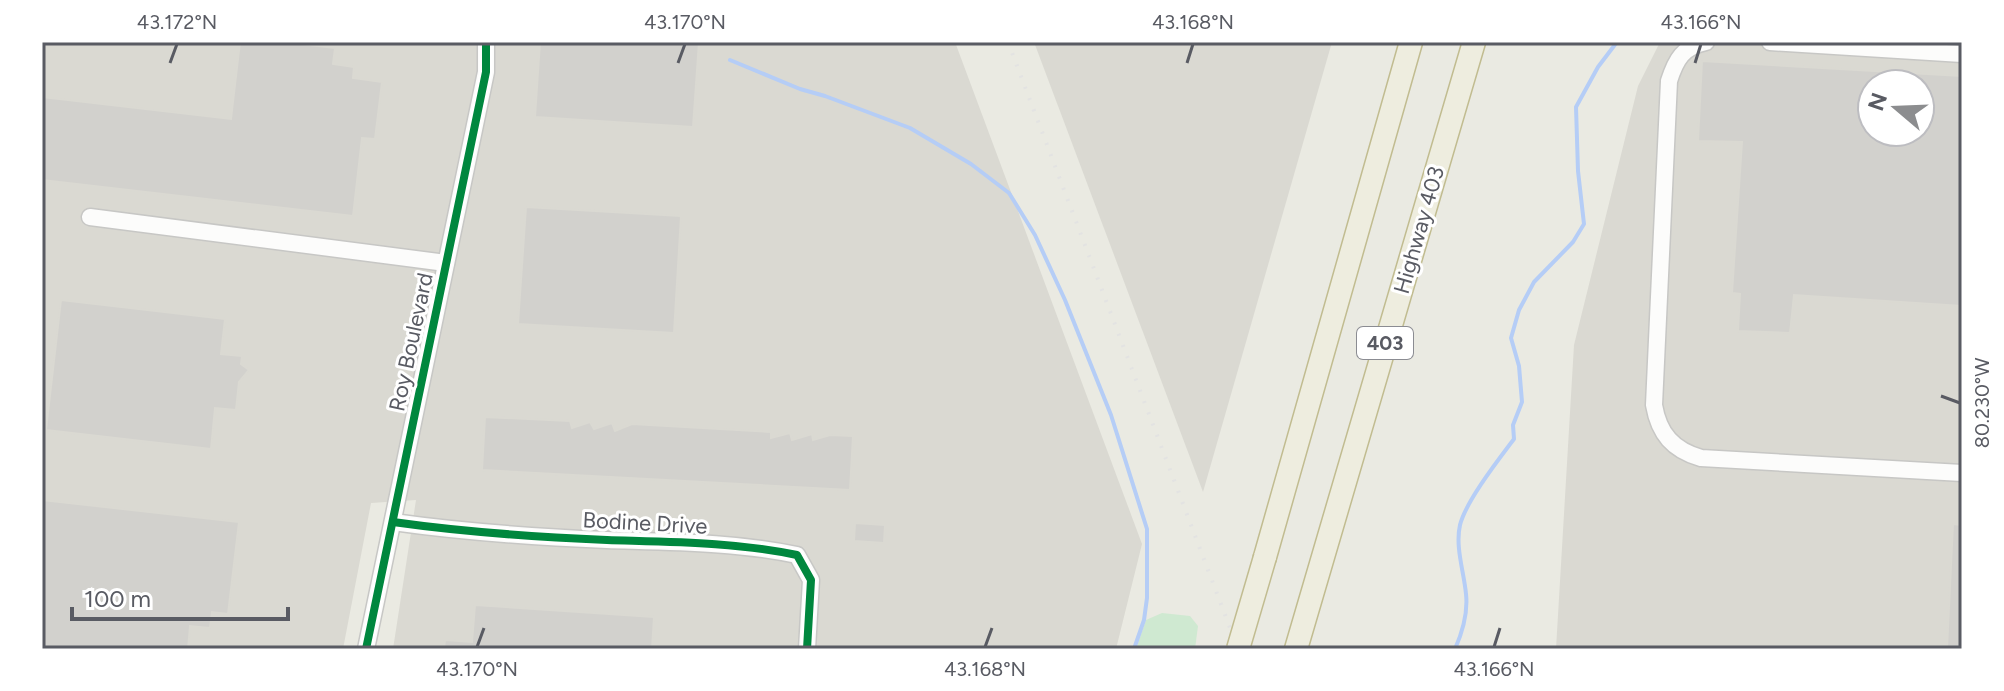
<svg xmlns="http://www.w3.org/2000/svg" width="2004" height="691" viewBox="0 0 2004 691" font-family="Figtree,sans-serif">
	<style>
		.industrial { fill: #dad9d2; fill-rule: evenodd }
		.green { fill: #cfe9d1 }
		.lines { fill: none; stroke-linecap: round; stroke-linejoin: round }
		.stream { stroke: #b5cdf6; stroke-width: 4 }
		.building { fill: #d2d1cd; stroke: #dad9d2; stroke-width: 2; fill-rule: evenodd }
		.minor-casing { stroke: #c7c7c5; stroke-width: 19 }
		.highway-casing { stroke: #c1bc90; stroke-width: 25 }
		.minor { stroke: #fcfcfb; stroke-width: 16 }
		.highway { stroke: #eeeddf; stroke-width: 22 }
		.rail { stroke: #e3e3e2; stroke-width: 4; stroke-dasharray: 2 10; stroke-linecap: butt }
		.highway-bridge-casing { stroke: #c1bc90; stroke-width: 25; stroke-linecap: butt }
		.highway-bridge { stroke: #eeeddf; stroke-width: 22 }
		.cycleway-casing { stroke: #fff; stroke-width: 13 }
		.cycleway { stroke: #00873e; stroke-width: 8 }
		.ticks { fill: none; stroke: #595b63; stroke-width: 3 }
		.labels { text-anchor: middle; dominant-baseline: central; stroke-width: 6; stroke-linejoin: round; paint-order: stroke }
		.shield { fill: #fff; stroke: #8b8c92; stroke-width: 2 }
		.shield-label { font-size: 20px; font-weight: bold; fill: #595b63 }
		.street-label { font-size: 22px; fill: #595b63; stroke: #fff }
		.neatline { fill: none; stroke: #595b63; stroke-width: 3 }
		.ticks-label { font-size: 20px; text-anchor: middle; fill: #595b63 }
	</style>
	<rect width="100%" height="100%" fill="#eaeae2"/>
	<g class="industrial">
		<path d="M42 42H955L1142 544 1116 649H393L416 500 371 503 343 649H42Z"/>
		<path d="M1034 42H1332L1203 492Z"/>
		<path d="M1660 42H1962V649H1556L1574 345 1638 86ZM1872 84H1920V132H1872Z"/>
	</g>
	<path class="green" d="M1162 613 1190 616 1198 626 1195 649H1136L1146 620Z"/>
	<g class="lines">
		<g class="stream">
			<path d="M730 60 800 89 825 96 910 128 971 164 1009 193 1035 235 1065 300 1111 415 1147 529V598L1144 620 1134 649"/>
			<path d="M1455 649C1462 633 1468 612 1466 594 1464 572 1455 547 1460 525 1466 501 1499 459 1514 439L1513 425 1522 402 1519 366 1511 338 1519 310 1534 282 1573 242 1584 224 1578 171 1576 107 1598 67 1617 42"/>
		</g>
	</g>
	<g class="building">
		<path d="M240 42H284L335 48 333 64 354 67 353 78 382 82 375 139 362 138 353 216 42 180V97L231 119Z"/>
		<path d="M540 42H699L693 127 535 117Z"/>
		<path d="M1702 61 1962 76V306L1794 295 1790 333 1738 331 1740 294 1732 293 1742 142 1698 141ZM1872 84H1920V132H1872Z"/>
		<path d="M526 207 681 216 674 333 518 324Z"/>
		<path d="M61 300 225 319 221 354 242 356 241 364 249 370 239 382 236 410 215 408 211 449 46 430Z"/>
		<path d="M485 417 570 421 572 428 590 422 594 429 612 423 615 431 632 424 771 432V438L790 433 792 440 812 434 813 440 830 435 853 436 850 490 482 470Z"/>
		<path d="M42 500 239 522 228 614 212 612 210 628 190 626 188 649H42Z"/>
		<path d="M855 523 885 525 884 543 854 541Z"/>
		<path d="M1953 524 1962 525V649H1947Z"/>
		<path d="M475 605 654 617 652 649H444L445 640 472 642Z"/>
	</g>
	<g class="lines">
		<defs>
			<g id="minor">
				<path d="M1706 42C1683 47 1676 59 1669 81L1654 405C1659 434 1673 450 1701 458L1962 473"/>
				<path d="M1770 42 1962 54"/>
				<path d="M90 217 446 263"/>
				<path d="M393 522C464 532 535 537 607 540 671 542 735 542 797 555L811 580 807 649"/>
				<path d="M366 649 486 72V42"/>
			</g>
			<g id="highway">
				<path d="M1265 557 1411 42"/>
				<path d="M1296 649 1474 42"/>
			</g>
		</defs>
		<use href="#minor" class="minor-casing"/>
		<use href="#highway" class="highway-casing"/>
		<use href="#minor" class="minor"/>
		<use href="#highway" class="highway"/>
		<path class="rail" d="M1008 42 1238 649"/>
		<defs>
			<path id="highway-bridge" d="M1238 649 1265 557"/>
		</defs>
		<use href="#highway-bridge" class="highway-bridge-casing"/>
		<use href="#highway-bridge" class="highway-bridge"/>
		<defs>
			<g id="cycleway">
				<path d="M393 522C464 532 535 537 607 540 671 542 735 542 797 555L811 580 807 649"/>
				<path d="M366 649 486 72V42"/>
			</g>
		</defs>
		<use href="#cycleway" class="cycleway-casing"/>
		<use href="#cycleway" class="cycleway"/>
	</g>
	<path class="ticks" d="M170 63 177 44M678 63 685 44M1187 63 1193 44M1695 63 1701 44M1941 396 1960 403M477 647 484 628M985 647 992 628M1494 647 1500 628"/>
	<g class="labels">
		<rect class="shield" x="1357" y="327" width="56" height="32" rx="6"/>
		<g class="shield-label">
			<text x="1385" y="343">403</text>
		</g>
		<g class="street-label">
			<text transform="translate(1419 230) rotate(-74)">Highway 403</text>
			<text transform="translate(411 342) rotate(-78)">Roy Boulevard</text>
			<text transform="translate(645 523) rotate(3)">Bodine Drive</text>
		</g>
	</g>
	<rect width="2004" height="691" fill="none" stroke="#ffffff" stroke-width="88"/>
	<g transform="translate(1896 108) rotate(289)"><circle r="38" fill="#ffffff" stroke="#bdbdc1" stroke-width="2"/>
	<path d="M0-6L14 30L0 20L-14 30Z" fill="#8c8d8f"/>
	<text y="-12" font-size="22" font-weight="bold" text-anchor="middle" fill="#595b63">N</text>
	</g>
	<path d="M72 607v12h216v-12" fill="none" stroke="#595b63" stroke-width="4"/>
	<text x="84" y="607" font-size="24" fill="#595b63" stroke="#ffffff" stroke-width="6" paint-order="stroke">100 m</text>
	<rect x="44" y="44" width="1916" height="603" class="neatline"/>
	<g class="ticks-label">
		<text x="177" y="29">43.172°N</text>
		<text x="685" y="29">43.170°N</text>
		<text x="1193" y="29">43.168°N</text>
		<text x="1701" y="29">43.166°N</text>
		<text transform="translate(1982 403) rotate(-90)" y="7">80.230°W</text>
		<text x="477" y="676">43.170°N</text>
		<text x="985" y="676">43.168°N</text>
		<text x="1494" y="676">43.166°N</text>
	</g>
</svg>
